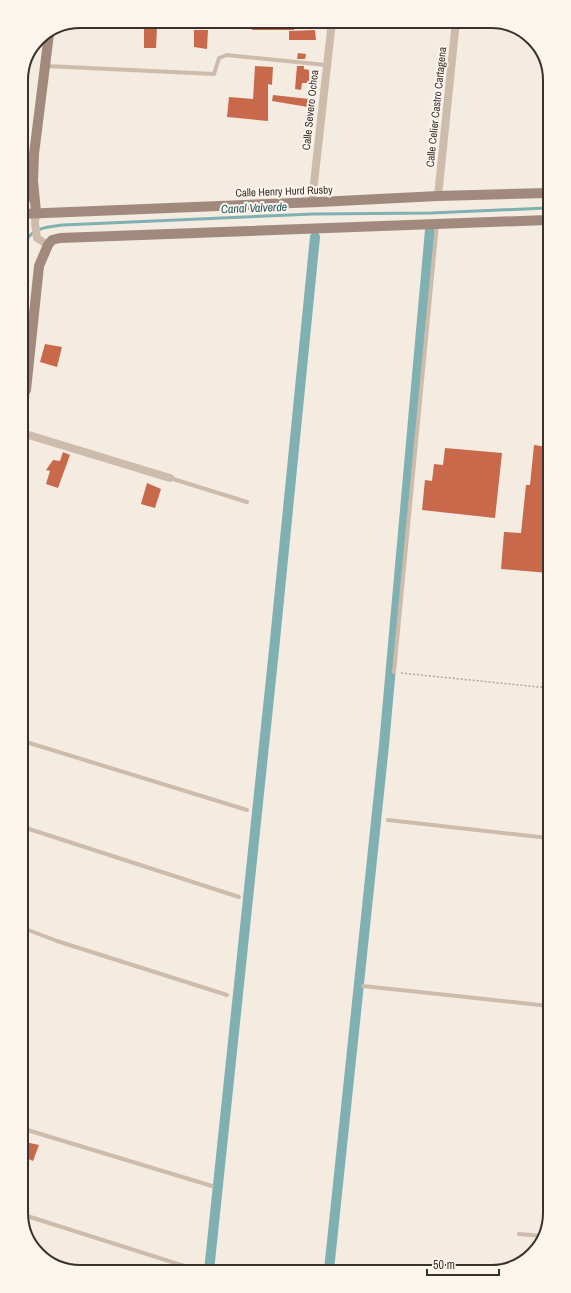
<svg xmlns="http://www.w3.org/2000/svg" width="571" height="1293" viewBox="0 0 571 1293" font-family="'Archivo Narrow',sans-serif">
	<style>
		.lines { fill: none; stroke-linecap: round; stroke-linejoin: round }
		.stream { stroke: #7fb0b2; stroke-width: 3 }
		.canal { stroke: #7fb0b2; stroke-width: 10 }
		.building { fill: #c8694b }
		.path { stroke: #b9a596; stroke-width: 1.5; stroke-dasharray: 2 2; stroke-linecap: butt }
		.lane { stroke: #cdbbac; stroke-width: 4 }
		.street { stroke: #cdbbac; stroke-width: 8 }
		.secondary { stroke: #a18a7d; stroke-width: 10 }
		.labels { text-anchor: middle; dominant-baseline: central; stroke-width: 4; stroke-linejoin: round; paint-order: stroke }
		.street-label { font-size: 11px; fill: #3b302b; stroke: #fbf5ee }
		.water-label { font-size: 12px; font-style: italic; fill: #1f5a5e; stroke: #fbf5ee }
		.rim { fill: none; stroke: #3b302b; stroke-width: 2 }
	</style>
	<rect width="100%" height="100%" fill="#f4ebe1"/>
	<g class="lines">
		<path class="stream" d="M22 301 27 239C35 227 50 227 63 225L313 214 431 213 547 208"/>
		<g class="canal">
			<path d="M329 1270 384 745 430 230"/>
			<path d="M209 1271 274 650 315 237"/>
		</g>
	</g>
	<g class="building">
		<rect x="252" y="21" width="42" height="9"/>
		<path d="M144 27 157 28 156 48H144Z"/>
		<path d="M194 30H208L207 49 194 47Z"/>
		<path d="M315 30 316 40H289V31Z"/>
		<path d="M298 53 306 54 305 59H297Z"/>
		<path d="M255 66 273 67 272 85 268 84V121L227 117 229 97 253 99Z"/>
		<path d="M297 66H304V69L309 70V83H302L301 90 295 89Z"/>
		<path d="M273 95 309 99 308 107 272 101Z"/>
		<path d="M45 344 62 347 57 367 40 362Z"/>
		<path d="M534 445 548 447V573L501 569 504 532 521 533 526 485H530Z"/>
		<path d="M445 448 502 453 495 518 422 510 425 480 432 481 434 464 443 465Z"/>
		<path d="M63 452 70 455 58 488 46 484 50 471 46 470 53 460 60 461Z"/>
		<path d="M147 483 161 489 155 508 141 504Z"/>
		<path d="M25 1142 39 1145 33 1161 24 1157Z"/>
	</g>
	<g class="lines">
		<path class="path" d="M401 673 549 688"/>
		<g class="lane">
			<path d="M46 66 214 74 219 58 227 55 326 65"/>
			<path d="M170 478 247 502"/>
			<path d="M394 672 437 224"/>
			<path d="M23 741 247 810"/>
			<path d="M388 820 549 838"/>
			<path d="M23 827 239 897"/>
			<path d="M23 928 57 941 227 995"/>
			<path d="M363 986 549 1006"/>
			<path d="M24 1129 212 1186"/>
			<path d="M24 1215 200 1271"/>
			<path d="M519 1234 543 1236"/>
		</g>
		<g class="street">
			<path d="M438 196 456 21"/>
			<path d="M312 201 332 21"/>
			<path d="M36 212 35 223 37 238 48 245"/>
			<path d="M22 429 26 390"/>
			<path d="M22 433 170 478"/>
		</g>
		<g class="secondary">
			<path d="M21 209 32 183"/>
			<path d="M36 212 33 181 34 154 49 34"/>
			<path d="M21 214 319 202 438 196 547 193"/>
			<path d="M22 388 26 390 39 266 48 245 52 240 60 238 547 220"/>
		</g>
	</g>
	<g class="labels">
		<g class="street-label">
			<text transform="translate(436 107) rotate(-84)">Calle Celier Castro Cartagena</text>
			<text transform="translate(310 110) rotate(-84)">Calle Severo Ochoa</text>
			<text transform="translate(284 191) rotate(-2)">Calle Henry Hurd Rusby</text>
		</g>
		<g class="water-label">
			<text transform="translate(254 208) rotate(-2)">Canal Valverde</text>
		</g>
	</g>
	<path d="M0 0H571V1293H0ZM80 28H491A52 52 0 0 1 543 80V1213A52 52 0 0 1 491 1265H80A52 52 0 0 1 28 1213V80A52 52 0 0 1 80 28Z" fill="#fbf5ee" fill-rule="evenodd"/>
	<path class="rim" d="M80 28H491A52 52 0 0 1 543 80V1213A52 52 0 0 1 491 1265H80A52 52 0 0 1 28 1213V80A52 52 0 0 1 80 28Z"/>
	<path d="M427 1269v6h72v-6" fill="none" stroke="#3b302b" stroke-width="2"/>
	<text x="433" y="1269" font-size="12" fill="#3b302b" stroke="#fbf5ee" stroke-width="3" paint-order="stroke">50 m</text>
</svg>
